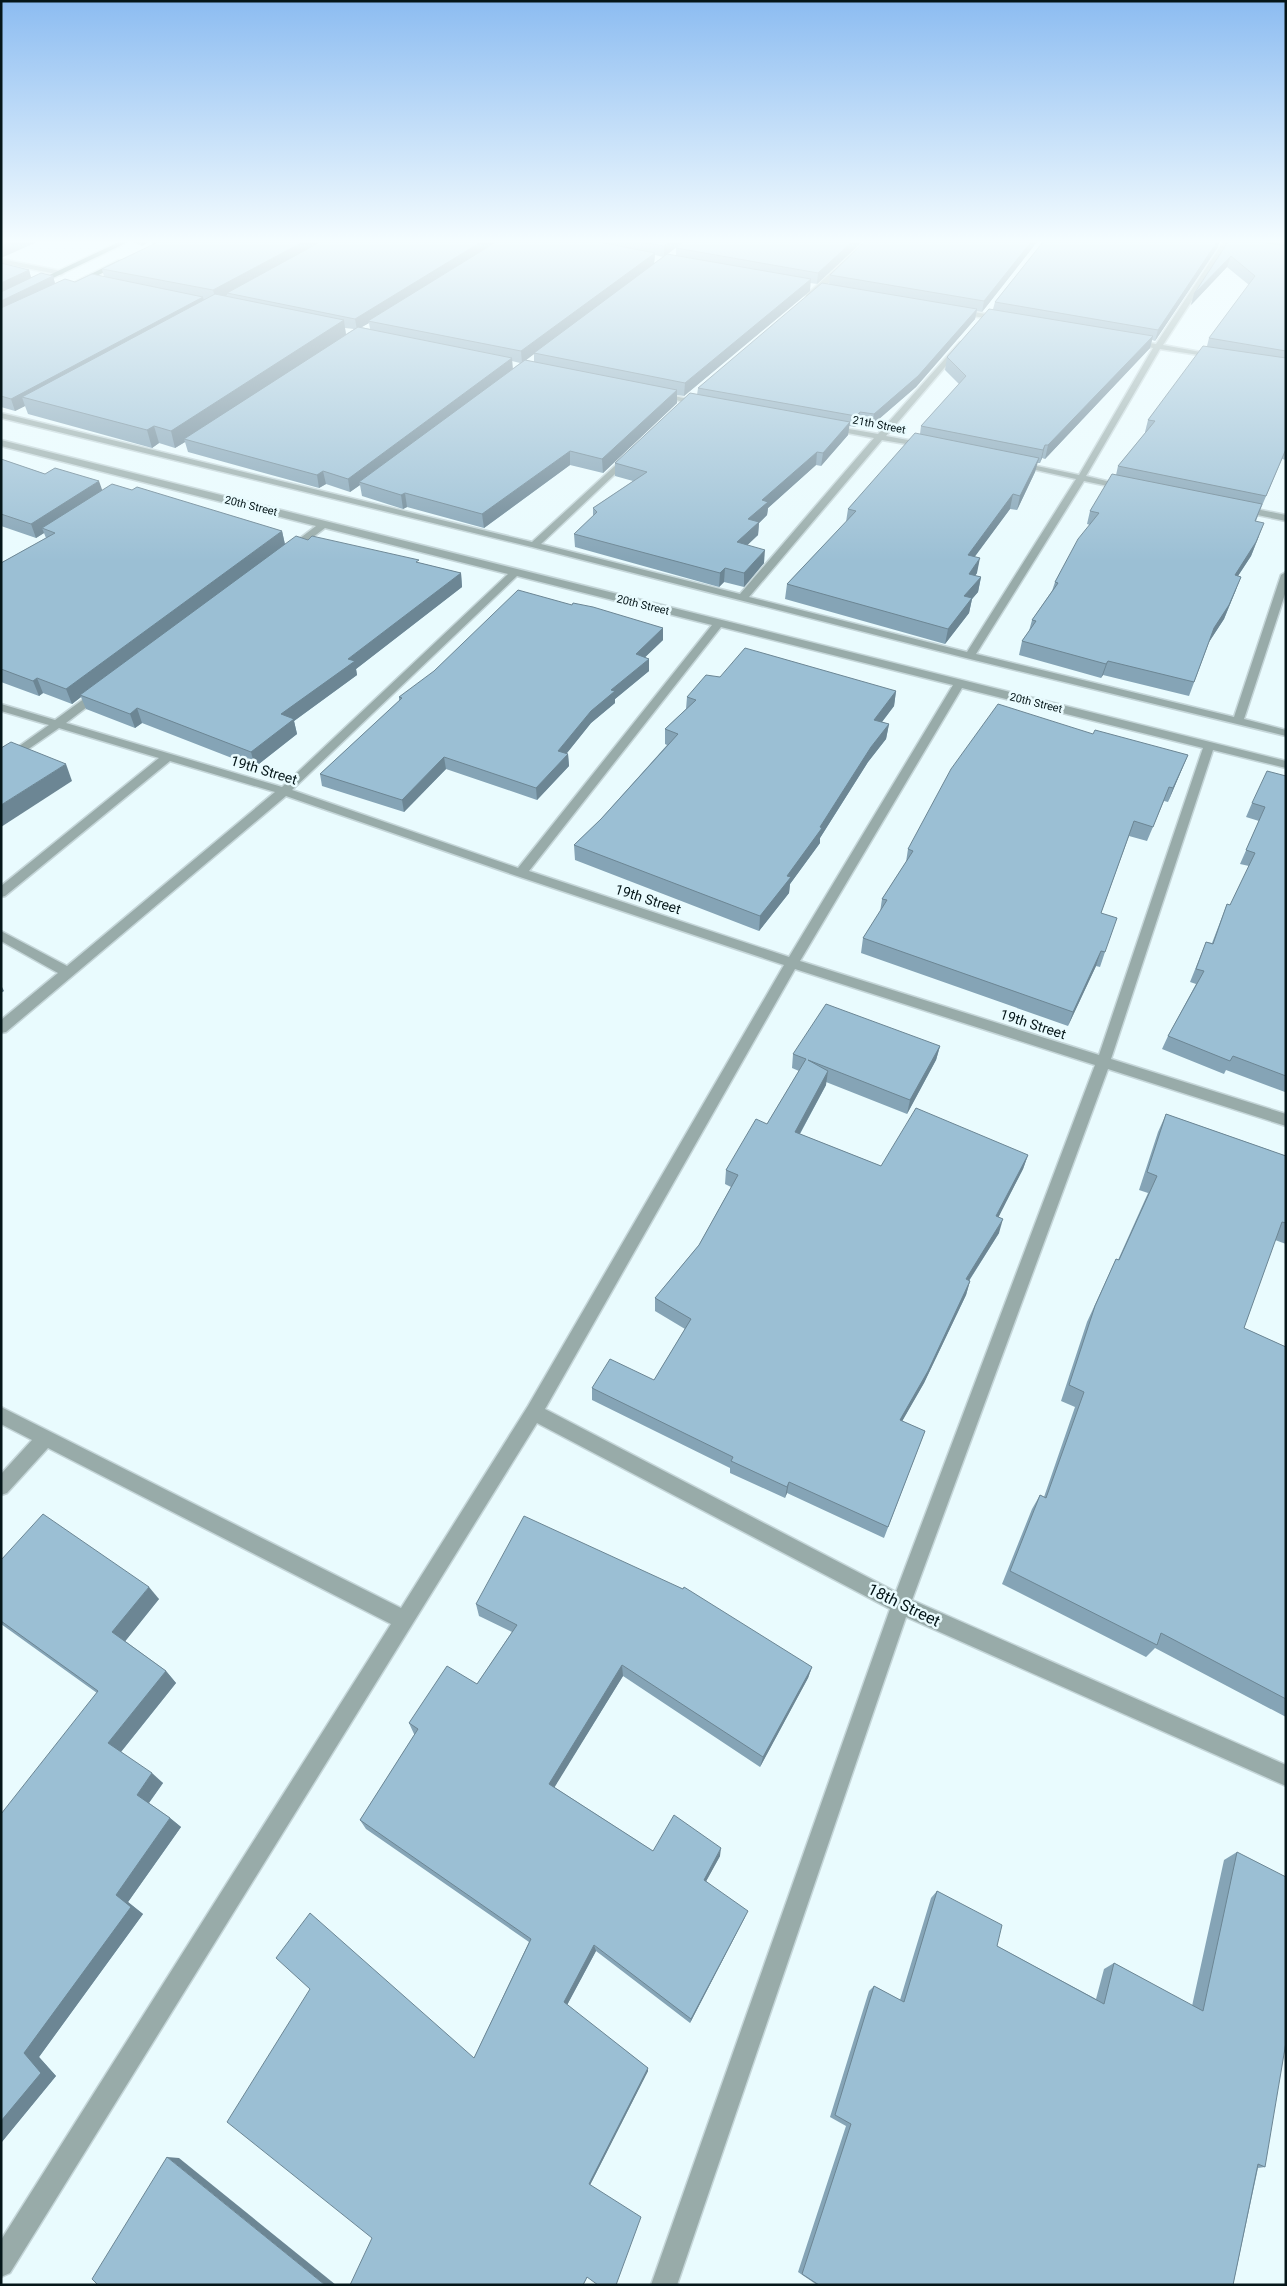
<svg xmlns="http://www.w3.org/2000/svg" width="1287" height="2286" viewBox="0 0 1287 2286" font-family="Roboto,sans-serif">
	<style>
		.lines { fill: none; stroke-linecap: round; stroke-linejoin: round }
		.minor-casing { stroke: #c5d6d9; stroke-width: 3 }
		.major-casing { stroke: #c5d6d9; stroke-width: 3 }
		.minor { fill: #98aba9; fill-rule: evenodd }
		.major { fill: #4a6d68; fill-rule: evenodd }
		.wall { fill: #85a4b6; fill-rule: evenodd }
		.shaded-wall { fill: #6c8694 }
		.building { fill: #9bbfd4; stroke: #6c8694 }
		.labels { text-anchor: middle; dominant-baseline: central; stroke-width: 5; stroke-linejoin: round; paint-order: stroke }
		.far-street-label { font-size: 11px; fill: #051619; stroke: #e9fbfe }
		.street-label { font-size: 14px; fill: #051619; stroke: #e9fbfe }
		.near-street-label { font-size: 16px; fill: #051619; stroke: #e9fbfe }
	</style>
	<rect width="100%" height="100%" fill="#e9fbfe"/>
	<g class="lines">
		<defs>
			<g id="minor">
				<path d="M865 242H872L812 299H806V295Z"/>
				<path d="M1223 242H1230L1163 345 1222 356 1218 358 1160 349 1086 476 1131 487 1127 490 1084 481 976 654 1234 717 1281 575 1286 572V591L1244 719 1286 730V736L966 658 532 547 1 418V413L532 542 629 453 633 456 632 458 541 544 740 594 874 438 826 429V425L878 434 960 342 964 344 963 346 886 436 930 444V448L882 440 749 597 967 652 1076 479 1014 465 1018 462 1079 475 1153 348 1128 342 1132 340 1156 344Z"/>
				<path d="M1 259 61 271 64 273 61 275 1 263Z"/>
				<path d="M957 309 1003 317 1007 319 1003 321 954 313 953 311Z"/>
				<path d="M654 392 703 402 707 404 703 406 657 396H654Z"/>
				<path d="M1 440 1286 761V768L1213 750 1111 1059 1286 1114V1126L1108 1069 912 1600 1286 1765V1786L906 1617 677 2285H651L890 1609 537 1423 10 2273 1 2277V2240L391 1624 48 1448 7 1493 1 1495V1474L32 1440 1 1424V1407L401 1608 528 1406 784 965 517 876 286 796 6 1032 1 1033V1020L58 973 1 941V931L67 966 275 792 170 761 5 896 1 897V886L159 758 59 728 1 768V759L49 725 1 711V704L55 720 96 690H104V694L66 723 282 787 508 574 325 528 292 553H286V549L316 526 1 446ZM517 576 712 625 518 868 292 790ZM721 627 953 685 789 957 529 871ZM962 688 1203 748 1099 1055 800 961ZM795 969 1095 1065 896 1592 545 1409Z"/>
				<path d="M1241 506 1286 515V521L1238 511V507Z"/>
			</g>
			<g id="major">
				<path d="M119 242H128L1 303V298Z"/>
				<path d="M119 260 122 262 121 263 80 285 73 283Z"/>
			</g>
		</defs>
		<use href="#minor" class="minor-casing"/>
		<use href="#major" class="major-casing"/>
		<use href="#minor" class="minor"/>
		<use href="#major" class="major"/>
	</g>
	<g class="wall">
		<path d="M133 242H149L142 246Z"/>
		<path d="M151 242H683L667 254 676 256V248L683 242H862L817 284 810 283V291L684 396 677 395V403L603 473 570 465 484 528 407 507 403 509 362 496 360 485 350 492 326 484 319 488 188 452 185 442 175 448 159 443 152 448 28 414 25 406 15 411 1 407V263L29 270 31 278 53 276 55 284 75 282 104 277 102 269 152 245ZM655 255 663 257 654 263ZM369 323 370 329 361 327ZM345 328 354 329 346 334ZM534 354V362L526 360ZM512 361 520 363 512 369Z"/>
		<path d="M1037 242 982 312 977 311 975 319 916 387 872 425 859 422 855 427 849 426 848 435 821 466 816 465 768 508 767 515 759 523 758 535 747 545 764 563 744 587 724 582 719 587 575 547 574 534 593 516V508L633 481 615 476V463L697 395 698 388 829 284 830 275Z"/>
		<path d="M1043 242H1219L1218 247 1155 341 1152 340 1150 348 1045 459 1042 458 1040 463H1037L1035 472 1017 510 1010 509 974 557 977 573 975 576 981 577 978 592 972 599 969 613 945 644 785 599 787 584 846 522 848 509 920 434 921 426 959 384 945 370 947 357 993 309 995 302Z"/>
		<path d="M1228 242H1286V460L1282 459 1261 508 1256 521 1259 536 1251 556 1238 576 1236 590 1224 619 1209 642 1189 696 1103 675 1101 678 1019 655 1022 641 1029 631 1032 620 1052 591 1055 582 1090 525 1087 524 1090 511 1116 475 1118 466 1146 432H1145L1148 420 1207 346 1209 338 1249 285 1227 267 1191 305 1194 294Z"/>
		<path d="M1 459 45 474 102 490 282 531 285 544 308 540 420 563 461 573 462 587 356 669 357 675 294 721 297 734 255 767 142 723 135 728 86 709 81 697 72 704 43 693 39 696 1 682V563L46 538 44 533 36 538 1 526Z"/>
		<path d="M572 605 663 628V640L645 657 649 659V671L615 699V703L591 723 566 754H568L569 766 537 800 446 769 404 812 322 786 320 774 399 701V697Z"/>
		<path d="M720 677 896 691 894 706 882 722 889 724 886 739 868 762 820 838V843L790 884 789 893 759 931 575 860 574 845 601 819 667 745 665 744V729L686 709 687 697Z"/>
		<path d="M1093 734 1188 755 1168 802 1164 801 1147 841 1129 836 1101 913 1105 952 1100 967 1096 966 1068 1026 861 953 863 938 880 912 882 899 906 862 908 849Z"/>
		<path d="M1286 776V1091L1285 1092 1226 1070 1224 1074 1162 1049 1168 1036 1196 984 1190 982 1206 942 1212 943 1227 904 1230 905 1249 866 1240 864 1259 821 1246 817 1252 803Z"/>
		<path d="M940 1046 936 1060 907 1114 826 1082V1085L800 1134 881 1166 1028 1155 1023 1169 998 1217 999 1233 969 1281H970L966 1295 924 1383 902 1421 925 1431 884 1538 787 1493 785 1498 730 1473V1468L592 1400V1388L654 1380 685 1329 655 1311V1298L699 1245 731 1187 725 1184 726 1170 767 1124 799 1071 792 1068 793 1054Z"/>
		<path d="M1166 1114 1286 1156V1244L1275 1240 1244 1328 1286 1347V1717L1155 1648 1146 1657 1002 1584 1032 1509 1040 1495 1044 1497 1075 1407 1061 1401 1087 1322 1116 1259 1118 1260 1148 1193 1139 1190 1158 1132Z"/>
		<path d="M1 1560 159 1599 125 1641 166 1671 176 1683 121 1752 163 1783 149 1803 170 1818 181 1827 128 1902 143 1914 39 2057 56 2076 1 2143 97 1693 1 1624Z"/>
		<path d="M476 1604 812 1667 808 1678 760 1767 623 1676 554 1787 653 1851 720 1856 706 1881 745 1917 690 2023 596 1951 567 2005 648 2068V2071L590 2185 587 2278 583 2285H350L474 2058 529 1942 366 1829 360 1820 415 1734H414L409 1723 477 1684 512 1632 479 1616Z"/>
		<path d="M1237 1852 1265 2167 1258 2168 1233 2285H817L798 2272 846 2126 830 2117 869 1991 874 1986 900 2000 931 1898 937 1891 997 1946 1096 1999 1104 1969 1114 1963 1192 2006 1224 1860Z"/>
	</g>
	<g class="shaded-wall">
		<path d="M10 242H37L1 258V246Z"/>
		<path d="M141 242H149L142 246Z"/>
		<path d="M303 242H324L227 293V295L216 301 213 290Z"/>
		<path d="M481 242H499L368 321 369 323 357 330 355 319Z"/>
		<path d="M669 242H683L664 257V246Z"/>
		<path d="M852 242H862L817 284 818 273Z"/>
		<path d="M1031 242H1037L982 312 984 301Z"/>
		<path d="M1217 242H1219L1218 247 1155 341 1158 330Z"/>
		<path d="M655 253 654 264 522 363 521 351Z"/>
		<path d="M1231 256 1227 267 1191 305 1194 294Z"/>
		<path d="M29 270 32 281 1 296V283Z"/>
		<path d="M53 276 56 287 1 314V301Z"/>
		<path d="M811 279 810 291 684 396 685 383Z"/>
		<path d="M203 297 206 308 22 397 25 406 15 411 11 399Z"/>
		<path d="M977 309 975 319 916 387 872 425 874 414Z"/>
		<path d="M344 320 346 336 184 439 185 442 175 448 171 431Z"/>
		<path d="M1153 336 1150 348 1045 459 1048 445Z"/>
		<path d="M512 358 513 370 359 482 360 485 350 492 348 479Z"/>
		<path d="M677 390V403L603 473 602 459Z"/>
		<path d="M860 412 859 422 855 427 856 416Z"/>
		<path d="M850 422 848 435 821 466 823 453Z"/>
		<path d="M154 426 159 443 152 448 147 430Z"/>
		<path d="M1045 445 1042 458 1040 463 1043 450Z"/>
		<path d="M570 451V465L484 528 482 514Z"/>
		<path d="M817 452 816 465 768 508 767 515 759 523 758 535 736 556 737 542 748 519 762 500Z"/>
		<path d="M1039 458 1035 472 1017 510 1020 496Z"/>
		<path d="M323 471 326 484 319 488 317 475Z"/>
		<path d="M99 481 104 495 42 528 44 533 36 538 31 524Z"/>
		<path d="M405 493 407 507 403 509 401 495Z"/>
		<path d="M1013 494 1010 509 965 570 968 555Z"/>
		<path d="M1264 523 1251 556 1230 588 1235 575Z"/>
		<path d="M282 531 285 545 80 695 81 697 72 704 66 689Z"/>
		<path d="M765 550 764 563 744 587V573Z"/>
		<path d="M980 558 977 573 966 588 969 574Z"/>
		<path d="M725 568 724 582 719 587 720 573Z"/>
		<path d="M461 573 462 587 356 669 357 675 294 721 297 734 255 767 251 752 281 714 348 659Z"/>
		<path d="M981 577 978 592 972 599 969 613 945 644 948 629 964 596Z"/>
		<path d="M1241 577 1224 619 1209 642 1189 696 1214 628Z"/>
		<path d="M663 628V640L636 666V654Z"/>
		<path d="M649 659V671L615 699V703L591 723 559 763 558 751 591 711 611 690Z"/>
		<path d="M1108 661 1103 675 1101 678 1106 664Z"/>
		<path d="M37 678 43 693 39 696 33 681Z"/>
		<path d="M896 691 894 706 872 735 874 720Z"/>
		<path d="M137 708 142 723 135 728 130 714Z"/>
		<path d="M889 724 886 739 868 762 820 838V843L790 884 789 893 759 931 760 916 820 827 871 747Z"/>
		<path d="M568 754 569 766 537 800 536 788Z"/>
		<path d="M1188 755 1182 769 1168 802 1173 788Z"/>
		<path d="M444 757 446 769 404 812 402 800Z"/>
		<path d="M66 764 72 781 1 827V805Z"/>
		<path d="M1101 951 1096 966 1068 1026 1073 1012Z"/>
		<path d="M1 985 4 991 1 993Z"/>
		<path d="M940 1046 936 1060 907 1114 910 1100Z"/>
		<path d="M828 1071 826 1085 793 1146 795 1132Z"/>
		<path d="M1028 1155 1023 1169 992 1230 996 1216Z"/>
		<path d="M1003 1219 999 1233 961 1293 966 1279Z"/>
		<path d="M970 1281 966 1295 924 1383 896 1432 900 1420Z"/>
		<path d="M789 1482 787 1493 785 1498 787 1487Z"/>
		<path d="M149 1587 159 1599 123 1644 112 1632Z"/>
		<path d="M622 1665 623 1676 551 1793 549 1784Z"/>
		<path d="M812 1667 808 1678 760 1767 763 1757Z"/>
		<path d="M166 1671 176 1683 120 1753 108 1743Z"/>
		<path d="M152 1773 163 1783 148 1804 137 1795Z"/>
		<path d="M170 1818 181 1827 128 1902 143 1914 39 2057 56 2076 1 2143V2121L24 2053 116 1895Z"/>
		<path d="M721 1848 720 1856 703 1887 704 1880Z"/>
		<path d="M748 1911 745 1917 690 2023 691 2019Z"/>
		<path d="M594 1945 596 1951 566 2007 564 2002Z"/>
		<path d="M648 2068V2071L590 2185 589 2184Z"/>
		<path d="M167 2157 179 2158 336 2285H325Z"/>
	</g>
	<g class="building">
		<path d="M1 242H10L1 246Z"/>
		<path d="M158 242H303L213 290 102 269Z"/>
		<path d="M320 242H481L355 319 227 293Z"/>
		<path d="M496 242H599L655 253 521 351 368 321Z"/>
		<path d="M641 242H669L664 246Z"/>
		<path d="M683 242H852L818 273 676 248Z"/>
		<path d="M864 242H1031L984 301 830 275Z"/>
		<path d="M1043 242H1217L1158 330 995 302Z"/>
		<path d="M1228 242H1260L1286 246V351L1209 338 1255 276 1231 256 1194 294Z"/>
		<path d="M667 254 811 279 685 383 534 353Z"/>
		<path d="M1 263 29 270 1 283Z"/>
		<path d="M41 273 53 276 1 301V292Z"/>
		<path d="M92 274 203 297 11 399 1 396V308L65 279 75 282Z"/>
		<path d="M822 283 977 309 918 376 874 414 860 412 856 416 698 388Z"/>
		<path d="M215 294 344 320 171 431 154 426 147 430 22 397Z"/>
		<path d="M989 309 1153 336 1048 445H1045L1043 450 921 426 966 376 947 357Z"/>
		<path d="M358 327 512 358 348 479 323 471 317 475 184 439Z"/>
		<path d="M1203 346 1286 358V449L1266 496 1118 466 1155 421 1148 420Z"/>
		<path d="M525 360 677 390 602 459 570 451 482 514 405 493 401 495 359 482Z"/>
		<path d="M690 393 850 422 823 453 817 452 762 500 768 502 748 519 759 522 737 542 765 550 744 573 725 568 720 573 574 534 597 512 593 508 647 472 615 463Z"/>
		<path d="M915 433 1039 458 1020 496 1013 494 968 555 980 558 969 574 981 577 964 596 972 598 948 629 787 584 856 511 848 509Z"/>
		<path d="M1 459 45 474 55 468 99 481 31 524 1 514Z"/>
		<path d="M1112 474 1262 504 1255 521 1264 523 1256 542 1235 575 1241 577 1229 605 1214 628 1194 682 1108 661 1106 664 1022 641 1036 621 1032 620 1058 583 1055 582 1078 539 1099 513 1090 511Z"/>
		<path d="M112 484 132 490 137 487 282 531 66 689 37 678 33 681 1 669V563L55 533 42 528Z"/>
		<path d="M296 536 308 540 312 536 419 560 416 562 461 573 348 659 355 661 281 714 294 719 251 752 137 708 130 714 80 695Z"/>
		<path d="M518 590 572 605 573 603 593 607 663 628 636 654 649 659 611 690 615 691 591 711 558 751 568 754 536 788 444 757 402 800 320 774 402 698 399 697 434 671Z"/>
		<path d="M745 648 896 691 874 720 889 724 871 747 820 827 822 828 787 876 791 877 760 916 574 845 601 819 678 734 665 729 696 700 687 697 706 675 720 677Z"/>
		<path d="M998 704 1093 734 1095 730 1188 755 1173 788 1169 787 1153 827 1134 821 1101 913 1117 918 1105 952 1101 951 1073 1012 863 938 887 900 882 899 913 851 908 849 951 769Z"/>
		<path d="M11 742 66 764 1 805V748Z"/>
		<path d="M1267 771 1286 776V1076L1233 1056 1230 1061 1168 1036 1204 971 1196 969 1206 942 1213 944 1227 904 1230 905 1255 853 1246 850 1265 807 1252 803Z"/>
		<path d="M826 1004 940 1046 910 1100 808 1060 828 1071 795 1132 881 1166 916 1108 1028 1155 996 1216 1003 1219 966 1279 970 1281 928 1371 900 1420 925 1431 888 1527 789 1482 787 1487 731 1461 733 1457 592 1388 610 1359 654 1380 691 1319 655 1298 699 1245 738 1175 726 1170 756 1119 767 1124 806 1059 793 1054Z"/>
		<path d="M1166 1114 1286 1156V1223L1282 1222 1244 1328 1286 1347V1699L1161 1633 1157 1645 1010 1571 1040 1495 1046 1498 1084 1392 1069 1385 1095 1306 1116 1259 1119 1260 1157 1176 1147 1172Z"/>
		<path d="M43 1514 149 1587 112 1632 166 1671 108 1743 152 1773 137 1795 170 1818 116 1895 131 1907 24 2053 41 2073 1 2121V1814L98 1691 1 1621V1560Z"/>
		<path d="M524 1516 683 1589 684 1587 812 1667 763 1757 622 1665 549 1784 653 1851 674 1815 721 1848 704 1880 748 1911 691 2019 594 1945 564 2002 648 2068 589 2184 641 2217 616 2285H598L587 2277 583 2285H350L372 2238 227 2122 310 1989 276 1958 310 1913 474 2058 531 1939 360 1820 418 1729 409 1723 447 1666 477 1684 517 1625 476 1604Z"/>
		<path d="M1237 1852 1286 1877V2042L1265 2167 1258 2164 1233 2285H819L802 2274 851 2124 835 2115 874 1986 904 2002 937 1891 1002 1925 997 1946 1104 2004 1114 1963 1203 2011Z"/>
		<path d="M167 2157 325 2285H98L92 2279Z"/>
	</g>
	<linearGradient id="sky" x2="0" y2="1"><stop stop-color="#8cbcf1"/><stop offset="0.43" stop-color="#f5fdff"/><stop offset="1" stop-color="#f5fdff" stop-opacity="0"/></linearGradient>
	<rect width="1287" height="562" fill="url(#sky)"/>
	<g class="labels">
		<g class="far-street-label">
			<text transform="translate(879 425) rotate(11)">21th Street</text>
			<text transform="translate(251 506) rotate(14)">20th Street</text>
			<text transform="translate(643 605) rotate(14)">20th Street</text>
			<text transform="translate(1036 703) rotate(14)">20th Street</text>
		</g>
		<g class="street-label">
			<text transform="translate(264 770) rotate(17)">19th Street</text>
			<text transform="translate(648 899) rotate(18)">19th Street</text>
			<text transform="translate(1033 1024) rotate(18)">19th Street</text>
		</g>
		<g class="near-street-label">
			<text transform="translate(904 1605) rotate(26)">18th Street</text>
		</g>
	</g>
	<rect width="1287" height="2286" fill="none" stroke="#051619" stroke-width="5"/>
</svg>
